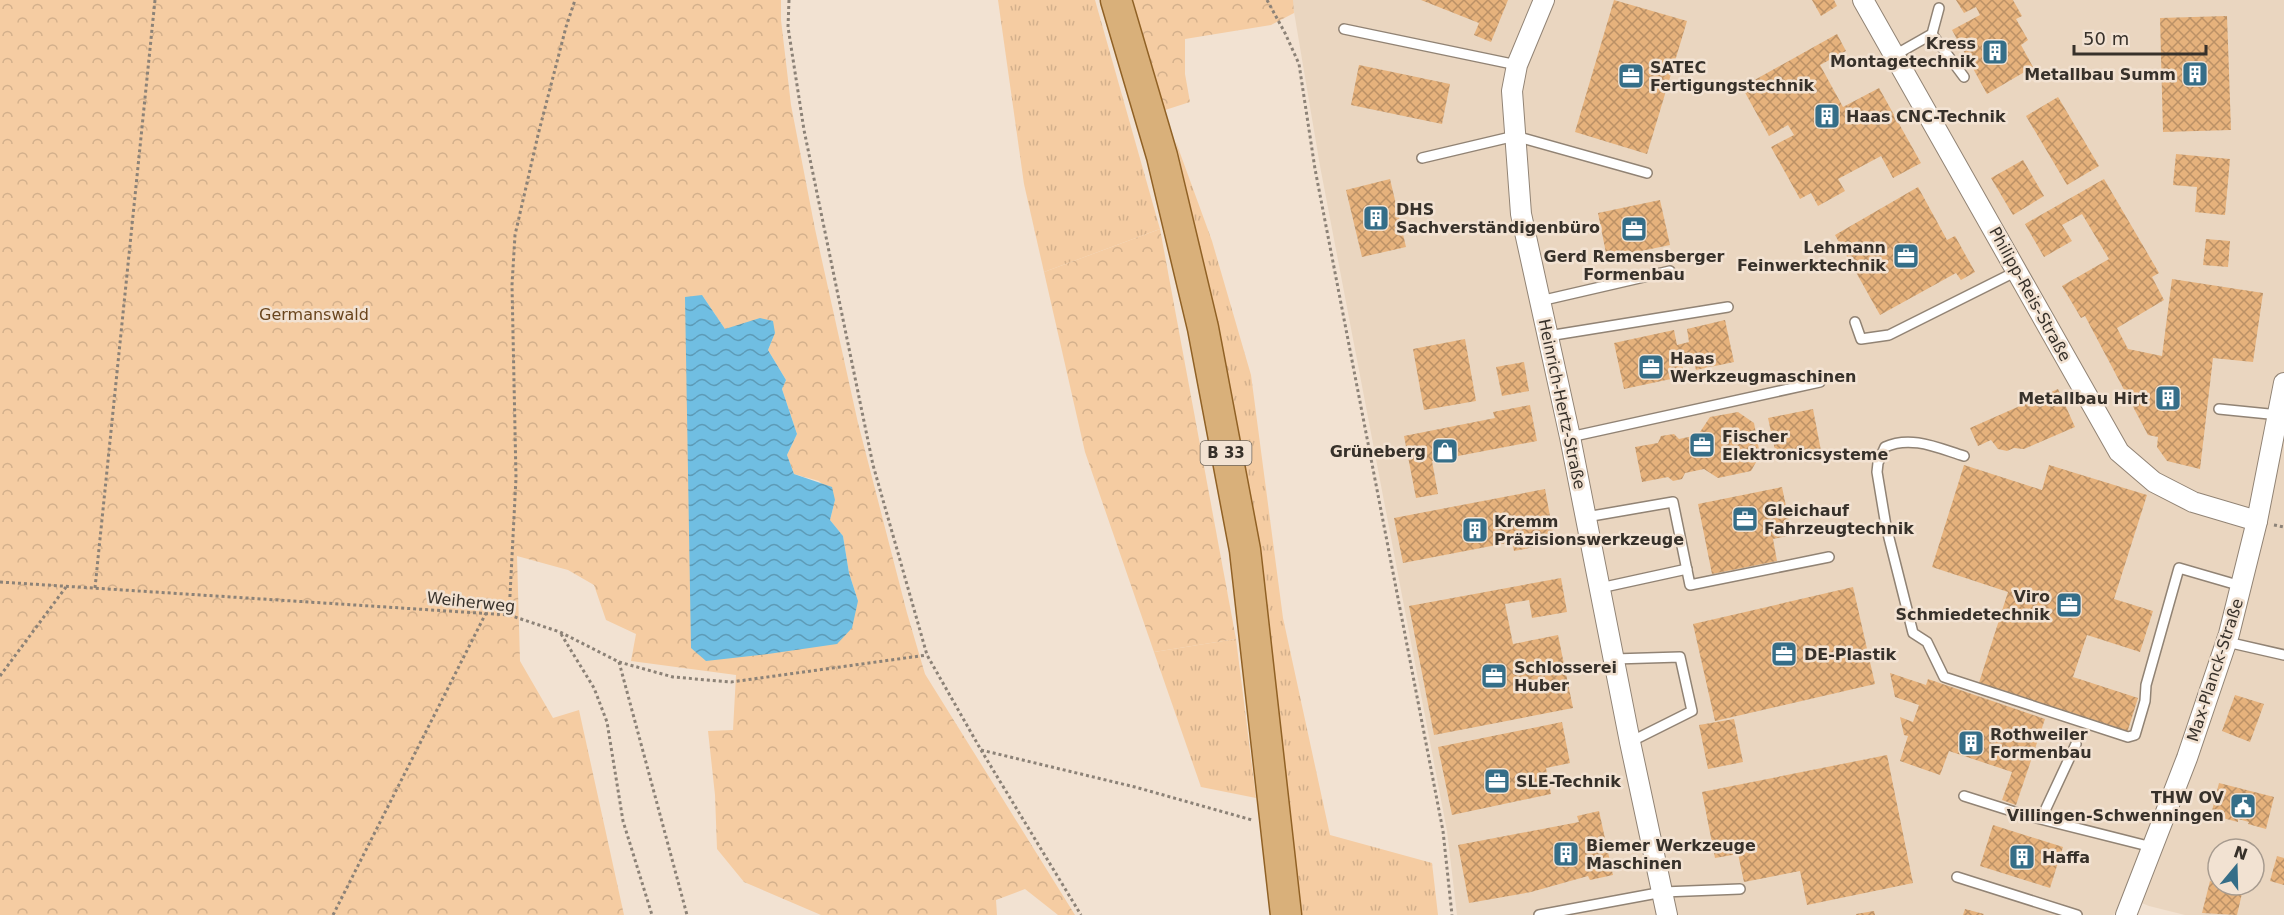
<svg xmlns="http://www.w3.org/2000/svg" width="2284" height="915" viewBox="0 0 2284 915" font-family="'DejaVu Sans',sans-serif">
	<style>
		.built { fill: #ead6c0; fill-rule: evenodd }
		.grass { fill: url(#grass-tufts) }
		.forest { fill: url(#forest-crowns); fill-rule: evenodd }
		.water { fill: url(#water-waves) }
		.building { fill: url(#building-cross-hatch) }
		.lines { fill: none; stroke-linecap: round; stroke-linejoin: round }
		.service-casing { stroke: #918374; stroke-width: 12 }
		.minor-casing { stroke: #918374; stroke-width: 22 }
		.primary-casing { stroke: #906125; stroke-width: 33 }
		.path { stroke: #8c8277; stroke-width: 3; stroke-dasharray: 3 3; stroke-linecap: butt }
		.service { stroke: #fff; stroke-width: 9 }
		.minor { stroke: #fff; stroke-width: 20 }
		.primary { stroke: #d9b07a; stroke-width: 30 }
		.labels { text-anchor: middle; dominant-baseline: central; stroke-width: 5; stroke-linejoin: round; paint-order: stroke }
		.shield { fill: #f2e2d2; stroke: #6f665c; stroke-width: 1.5 }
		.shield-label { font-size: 15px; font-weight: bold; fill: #37312a }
		.poi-label { font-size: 16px; font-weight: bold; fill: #37312a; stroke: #f2e2d2; text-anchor: start }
		.street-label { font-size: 16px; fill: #37312a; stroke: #f2e2d2 }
		.park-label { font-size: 16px; fill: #6a461e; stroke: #f2e2d2 }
	</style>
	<defs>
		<pattern id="grass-tufts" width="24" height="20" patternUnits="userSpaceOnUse" patternTransform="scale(1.5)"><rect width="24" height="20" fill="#f5cca2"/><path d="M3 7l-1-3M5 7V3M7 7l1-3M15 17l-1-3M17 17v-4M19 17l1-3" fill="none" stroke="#d3b08c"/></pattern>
		<pattern id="forest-crowns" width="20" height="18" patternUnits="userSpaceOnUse" patternTransform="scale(1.5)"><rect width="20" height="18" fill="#f5cca2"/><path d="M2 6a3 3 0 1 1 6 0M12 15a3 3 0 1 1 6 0" fill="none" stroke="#d3b08c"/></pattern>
		<pattern id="water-waves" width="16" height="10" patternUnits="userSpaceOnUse" patternTransform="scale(1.5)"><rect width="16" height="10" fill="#70bee2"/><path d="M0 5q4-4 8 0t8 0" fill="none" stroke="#5d9bb7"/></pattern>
		<pattern id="building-cross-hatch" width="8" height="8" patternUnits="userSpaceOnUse" patternTransform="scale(1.5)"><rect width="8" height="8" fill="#e6b27c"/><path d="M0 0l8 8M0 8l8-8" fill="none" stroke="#bb9166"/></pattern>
	</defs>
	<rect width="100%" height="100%" fill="#f2e2d2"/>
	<path class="built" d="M1292 0H2284V915H2185L2149 906 2122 895 2114 915H1457L1447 831 1320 166ZM2218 849H2254V885H2218Z"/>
	<g class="grass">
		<path d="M998 0H1095L1160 229 1044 272 1024 184Z"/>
		<path d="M1176 142 1212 241 1251 375 1283 618 1330 835 1432 863 1438 915H1301L1217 328Z"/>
		<path d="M1236 639 1256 798 1201 787 1154 652Z"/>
	</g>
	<g class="forest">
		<path d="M0 0H781V20L791 105 815 229 858 423 907 613 925 674 1075 915H1058L1025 889 996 900 997 915H821L744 882 717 849 715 795 708 731 733 730 736 675 631 661 636 634 606 620 594 585 568 570 517 556 520 661 553 718 579 710 624 915H0ZM702 295 725 329 775 333 768 350 786 380 782 389 797 434 787 455 794 474 819 481 835 500 830 520 843 536 849 573 858 601Z"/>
		<path d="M1133 0H1293L1294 13 1271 25 1185 39V74L1190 102 1162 111Z"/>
		<path d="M1160 229 1236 639 1154 652 1085 452 1044 272Z"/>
	</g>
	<path class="water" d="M702 295 725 329 760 318 773 321 775 333 768 350 786 380 782 389 797 434 787 455 794 474 832 487 835 500 830 520 843 536 849 573 858 601 852 628 837 644 768 654 706 661 691 648 685 297Z"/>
	<g class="building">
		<path d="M1421 0H1508L1491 42 1474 35 1479 23Z"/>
		<path d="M1614 0 1687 21 1647 154 1575 132Z"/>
		<path d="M1812 0H1834L1837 6 1821 16Z"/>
		<path d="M1956 0H2013L2022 16 2016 19 2028 40 2021 45 2033 67 1987 94 1952 30 1980 15 1976 7 1964 13Z"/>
		<path d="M2227 16 2231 130 2163 132 2160 18Z"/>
		<path d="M1837 34 1846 51 1820 65 1843 107 1879 88 1921 163 1893 178 1881 156 1838 179 1845 191 1818 206 1811 193 1800 199 1771 147 1794 135 1788 125 1769 136 1742 87Z"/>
		<path d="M1359 65 1450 84 1442 124 1351 105Z"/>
		<path d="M2058 97 2099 166 2067 185 2026 116Z"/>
		<path d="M2176 154 2230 159 2225 215 2195 212 2197 187 2173 185Z"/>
		<path d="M2023 160 2044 196 2013 215 1991 178Z"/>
		<path d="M1390 179 1406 247 1362 257 1346 190Z"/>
		<path d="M2104 179 2159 273 2152 277 2164 300 2117 328 2128 349 2162 356 2172 279 2263 293 2253 362 2213 358 2200 469 2167 461 2157 447 2158 437 2148 435 2085 316 2081 318 2062 286 2109 259 2082 214 2062 225 2072 241 2044 257 2025 224Z"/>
		<path d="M1918 187 1947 240 1955 236 1975 272 1961 280 1956 273 1880 315 1835 235Z"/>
		<path d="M1660 200 1670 245 1607 258 1598 213Z"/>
		<path d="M2206 239 2230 241 2228 267 2203 265Z"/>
		<path d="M1725 320 1734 362 1696 370 1692 355 1680 357 1685 376 1624 389 1614 343 1674 330 1677 345 1689 342 1687 329Z"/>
		<path d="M1465 339 1476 401 1424 410 1413 349Z"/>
		<path d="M1524 362 1529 391 1502 396 1496 367Z"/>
		<path d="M2058 389 2075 427 2024 449 2014 448 2007 451 1998 449 1991 440 1978 446 1970 428Z"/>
		<path d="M1530 405 1537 441 1432 461 1438 494 1416 498 1404 436 1495 418 1493 412Z"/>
		<path d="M1813 409 1821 451 1777 459 1768 418Z"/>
		<path d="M1738 412 1754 423 1760 455 1751 471 1718 478 1704 469 1685 473 1682 479 1673 481 1668 477 1642 482 1635 447 1658 443 1661 436 1674 434 1679 439 1698 435 1710 417Z"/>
		<path d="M1964 465 2042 490 2049 465 2147 495 2114 599 2153 611 2140 652 2087 635 2073 677 2138 698 2126 736 1977 689 2008 592 1932 567Z"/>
		<path d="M1782 487 1792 535 1773 539 1777 561 1712 574 1698 504Z"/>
		<path d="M1545 489 1555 543 1514 551 1512 542 1403 563 1394 518Z"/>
		<path d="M1561 578 1567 612 1532 618 1529 600 1505 604 1513 644 1558 635 1573 708 1434 735 1409 606Z"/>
		<path d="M1853 587 1875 684 1715 721 1693 624Z"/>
		<path d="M1890 673 1926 685 1928 679 2045 719 2016 805 2002 800 2012 772 1949 751 1940 775 1900 761 1908 736 1904 735 1900 717 1913 722 1919 705 1895 697Z"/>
		<path d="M2235 695 2264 704 2250 742 2222 731Z"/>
		<path d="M1734 719 1743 762 1708 769 1699 725Z"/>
		<path d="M1562 722 1570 763 1546 768 1551 794 1452 815 1438 747Z"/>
		<path d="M1887 755 1913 883 1807 905 1800 871 1744 882 1738 854 1715 858 1702 792Z"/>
		<path d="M2219 783 2274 797 2266 829 2248 824 2249 822 2238 819V822L2211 815Z"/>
		<path d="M1599 811 1613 875 1590 880 1588 876 1531 892 1469 903 1458 845 1579 822 1577 816Z"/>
		<path d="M1993 825 2063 847 2050 888 1980 866Z"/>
		<path d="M2277 856 2284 858V885L2270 881Z"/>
		<path d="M2210 881 2218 883V885L2243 889 2237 915 2202 913Z"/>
		<path d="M1965 909 1984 914 1983 915H1963Z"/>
		<path d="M1874 911 1875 915H1856V914Z"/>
	</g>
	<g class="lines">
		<defs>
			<g id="service">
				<path d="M1344 29 1517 65"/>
				<path d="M1932 34 1964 77"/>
				<path d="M1895 55 1932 34 1939 8"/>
				<path d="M1422 158 1515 136 1647 173"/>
				<path d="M1540 301 1670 271"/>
				<path d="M1855 322 1861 339 1889 335 2017 271"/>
				<path d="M1548 336 1728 307"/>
				<path d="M2219 409 2279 415"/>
				<path d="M1570 437 1820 382"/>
				<path d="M1964 456C1938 448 1911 435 1885 447L1878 463 1877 472 1886 526 1913 633 1927 642 1944 677 2128 737 2135 735 2145 701 2146 685 2179 568 2241 586"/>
				<path d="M1586 517 1673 502 1690 585 1829 557"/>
				<path d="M1600 588 1687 569"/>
				<path d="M2227 642 2284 655"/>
				<path d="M1614 659 1680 657 1692 711 1630 742"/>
				<path d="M1964 796 2021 814 2152 847"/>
				<path d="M2042 817 2076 744"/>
				<path d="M1957 877 2077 915"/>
				<path d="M1539 915 1663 892 1740 889"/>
			</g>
			<g id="minor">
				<path d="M1544 0 1517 65 1512 91 1521 214 1570 437 1630 742 1667 915"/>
				<path d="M1863 0 2119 452 2154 482 2193 502 2257 521"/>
				<path d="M2126 915 2187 758 2229 634 2257 521 2284 383"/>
			</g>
			<path id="primary" d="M1116 0 1162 156 1203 328 1245 550 1286 915"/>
		</defs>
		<use href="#service" class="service-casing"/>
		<use href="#minor" class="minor-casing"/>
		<use href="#primary" class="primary-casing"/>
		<g class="path">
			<path d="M789 0 788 27 804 130 873 465 927 655 981 750 1081 915"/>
			<path d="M1267 0 1285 33 1299 64 1315 169 1443 831 1452 915"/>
			<path d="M2274 525 2284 527"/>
			<path d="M0 582 509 615 560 632 619 662 673 677 731 682 927 655"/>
			<path d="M95 588 155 0"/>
			<path d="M509 615 516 478 512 285 515 235 538 135 566 27 575 0"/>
			<path d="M561 634 594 688 607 722 623 821 652 915"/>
			<path d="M619 662 687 915"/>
			<path d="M0 676 66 587"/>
			<path d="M981 750 1135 787 1252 820"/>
			<path d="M333 915 486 613"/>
		</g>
		<use href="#service" class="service"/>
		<use href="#minor" class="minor"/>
		<use href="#primary" class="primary"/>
	</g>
	<defs>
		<symbol id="building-square" viewBox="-11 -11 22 22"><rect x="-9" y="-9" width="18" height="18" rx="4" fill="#356e88" stroke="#f2e2d2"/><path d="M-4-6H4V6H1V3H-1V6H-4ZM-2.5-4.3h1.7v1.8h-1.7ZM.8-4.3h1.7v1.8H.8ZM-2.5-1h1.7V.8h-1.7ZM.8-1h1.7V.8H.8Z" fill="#fff"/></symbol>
		<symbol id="office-square" viewBox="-11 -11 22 22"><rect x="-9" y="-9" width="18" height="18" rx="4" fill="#356e88" stroke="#f2e2d2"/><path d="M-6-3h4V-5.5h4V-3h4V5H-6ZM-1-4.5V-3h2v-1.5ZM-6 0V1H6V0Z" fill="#fff"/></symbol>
		<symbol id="shop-square" viewBox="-11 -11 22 22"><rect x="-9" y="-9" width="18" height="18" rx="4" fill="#356e88" stroke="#f2e2d2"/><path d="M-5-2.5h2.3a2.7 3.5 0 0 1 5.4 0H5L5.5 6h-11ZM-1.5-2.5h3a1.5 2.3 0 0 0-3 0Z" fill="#fff"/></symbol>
		<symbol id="civic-square" viewBox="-11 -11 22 22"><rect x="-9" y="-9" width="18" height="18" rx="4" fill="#356e88" stroke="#f2e2d2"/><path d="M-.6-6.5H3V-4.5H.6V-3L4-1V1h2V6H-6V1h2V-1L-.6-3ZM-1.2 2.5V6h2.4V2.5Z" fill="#fff"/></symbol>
	</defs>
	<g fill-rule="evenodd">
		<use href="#building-square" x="1980" y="37" width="30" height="30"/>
		<use href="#building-square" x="2180" y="59" width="30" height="30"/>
		<use href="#office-square" x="1616" y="61" width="30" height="30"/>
		<use href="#building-square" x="1812" y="101" width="30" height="30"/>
		<use href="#building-square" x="1361" y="203" width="30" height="30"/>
		<use href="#office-square" x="1619" y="214" width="30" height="30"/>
		<use href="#office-square" x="1891" y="241" width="30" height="30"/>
		<use href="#office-square" x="1636" y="352" width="30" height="30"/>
		<use href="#building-square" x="2153" y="383" width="30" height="30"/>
		<use href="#office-square" x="1687" y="430" width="30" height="30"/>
		<use href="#shop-square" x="1430" y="436" width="30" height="30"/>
		<use href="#office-square" x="1730" y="504" width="30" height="30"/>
		<use href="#building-square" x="1460" y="515" width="30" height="30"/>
		<use href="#office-square" x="2054" y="590" width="30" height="30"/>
		<use href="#office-square" x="1769" y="639" width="30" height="30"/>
		<use href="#office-square" x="1479" y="661" width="30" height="30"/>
		<use href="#building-square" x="1956" y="728" width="30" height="30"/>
		<use href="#office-square" x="1482" y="766" width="30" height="30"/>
		<use href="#civic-square" x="2228" y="791" width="30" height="30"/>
		<use href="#building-square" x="1551" y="839" width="30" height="30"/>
		<use href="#building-square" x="2007" y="842" width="30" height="30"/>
	</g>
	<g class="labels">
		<rect class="shield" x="1200.5" y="441" width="51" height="24" rx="4.5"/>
		<g class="shield-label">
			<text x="1226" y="453">B 33</text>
		</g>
		<g class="poi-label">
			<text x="1976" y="43" text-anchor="end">Kress<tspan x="1976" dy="18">Montagetechnik</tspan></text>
			<text x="1650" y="67">SATEC<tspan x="1650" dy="18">Fertigungstechnik</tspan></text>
			<text x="2176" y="74" text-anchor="end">Metallbau Summ</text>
			<text x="1846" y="116">Haas CNC-Technik</text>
			<text x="1396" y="209">DHS<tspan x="1396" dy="18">Sachverständigenbüro</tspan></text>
			<text x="1886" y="247" text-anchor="end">Lehmann<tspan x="1886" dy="18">Feinwerktechnik</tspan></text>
			<text x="1634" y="256" text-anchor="middle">Gerd Remensberger<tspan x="1634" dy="18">Formenbau</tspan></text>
			<text x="1670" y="358">Haas<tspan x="1670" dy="18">Werkzeugmaschinen</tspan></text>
			<text x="2148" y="398" text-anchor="end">Metallbau Hirt</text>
			<text x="1722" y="436">Fischer<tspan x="1722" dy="18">Elektronicsysteme</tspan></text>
			<text x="1426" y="451" text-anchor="end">Grüneberg</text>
			<text x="1764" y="510">Gleichauf<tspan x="1764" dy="18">Fahrzeugtechnik</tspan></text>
			<text x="1494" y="521">Kremm<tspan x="1494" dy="18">Präzisionswerkzeuge</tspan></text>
			<text x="2050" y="596" text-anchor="end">Viro<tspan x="2050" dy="18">Schmiedetechnik</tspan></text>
			<text x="1804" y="654">DE-Plastik</text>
			<text x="1514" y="667">Schlosserei<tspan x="1514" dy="18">Huber</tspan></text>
			<text x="1990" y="734">Rothweiler<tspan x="1990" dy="18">Formenbau</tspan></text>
			<text x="1516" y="781">SLE-Technik</text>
			<text x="2224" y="797" text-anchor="end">THW OV<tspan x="2224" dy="18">Villingen-Schwenningen</tspan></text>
			<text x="1586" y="845">Biemer Werkzeuge<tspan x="1586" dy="18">Maschinen</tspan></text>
			<text x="2042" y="857">Haffa</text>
		</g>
		<g class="street-label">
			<text transform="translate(2030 294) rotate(61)">Philipp-Reis-Straße</text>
			<text transform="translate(1562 404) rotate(78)">Heinrich-Hertz-Straße</text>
			<text transform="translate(471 602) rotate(6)">Weiherweg</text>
			<text transform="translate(2215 670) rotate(-72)">Max-Planck-Straße</text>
		</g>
		<g class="park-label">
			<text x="314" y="314">Germanswald</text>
		</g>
	</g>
	<g transform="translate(2236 867) rotate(19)"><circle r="28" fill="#f2e2d2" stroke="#a79b8f" stroke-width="1.5"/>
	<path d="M0-4.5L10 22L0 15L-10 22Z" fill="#356e88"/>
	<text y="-9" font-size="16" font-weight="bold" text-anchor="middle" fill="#37312a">N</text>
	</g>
	<path d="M2074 45v9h132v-9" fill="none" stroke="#37312a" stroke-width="3"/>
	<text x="2083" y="45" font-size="18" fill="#37312a" stroke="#f2e2d2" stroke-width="4.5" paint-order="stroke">50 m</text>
</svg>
